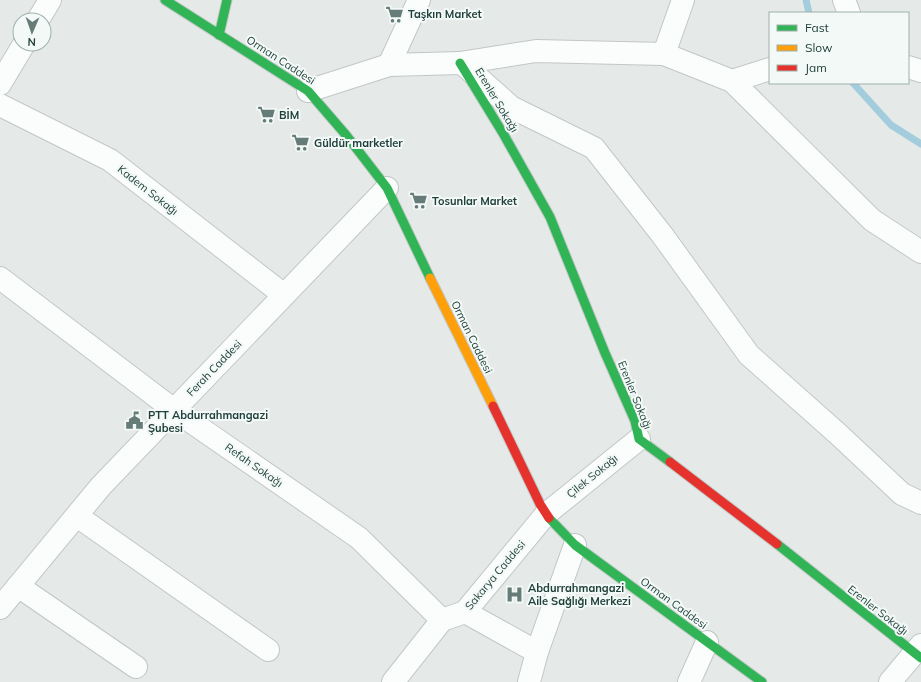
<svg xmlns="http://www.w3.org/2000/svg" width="921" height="682" viewBox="0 0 921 682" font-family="Mulish,sans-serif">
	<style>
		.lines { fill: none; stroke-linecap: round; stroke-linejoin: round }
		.stream { stroke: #a3cddc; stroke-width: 7 }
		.street-casing { stroke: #c2c7c6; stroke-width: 24 }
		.fast-casing { stroke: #c0c8c6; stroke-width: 11 }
		.slow-casing { stroke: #c0c8c6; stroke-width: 11 }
		.jam-casing { stroke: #c0c8c6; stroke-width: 11 }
		.street { stroke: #fbfcfc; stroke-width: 22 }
		.fast { stroke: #30b455; stroke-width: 9 }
		.slow { stroke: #ff9f0a; stroke-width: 9 }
		.jam { stroke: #e5322d; stroke-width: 9 }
		.labels { text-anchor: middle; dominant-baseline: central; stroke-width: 4; stroke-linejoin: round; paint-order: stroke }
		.poi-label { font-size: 11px; font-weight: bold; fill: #21403b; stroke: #f3f9f7; text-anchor: start }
		.street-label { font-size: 11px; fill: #21403b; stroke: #f3f9f7 }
	</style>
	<rect width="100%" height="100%" fill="#e5eae9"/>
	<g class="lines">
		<g class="stream">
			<path d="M806 0 809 13"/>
			<path d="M853 83 891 125 921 144"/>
		</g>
		<defs>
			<g id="street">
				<path d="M844 0 849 13"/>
				<path d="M38 20 50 0"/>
				<path d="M664 54 732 81 872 220 921 252"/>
				<path d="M389 65 419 0"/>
				<path d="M465 66 511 107 594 148 663 236 749 355 838 434 902 494 921 503"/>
				<path d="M908 67 921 71"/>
				<path d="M732 81 770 69"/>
				<path d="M0 84 24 44"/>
				<path d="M308 91 389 65 460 63 536 51 664 54 683 0"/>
				<path d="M0 105 110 160 284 295"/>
				<path d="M0 278 174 410 359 538 442 620"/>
				<path d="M77 516 268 650"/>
				<path d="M18 586 136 667"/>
				<path d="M0 608 101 486 387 188"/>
				<path d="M465 612 537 652"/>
				<path d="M393 682 442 620 465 612 546 514 639 439"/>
				<path d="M529 682 537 652 575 545"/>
				<path d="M689 682 707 642"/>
				<path d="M890 682 921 645"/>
			</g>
			<g id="fast">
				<path d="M165 0 308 91 346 135 387 188 430 278"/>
				<path d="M219 35 227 0"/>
				<path d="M460 63 504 135 550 217 605 353 635 421 639 439 670 462"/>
				<path d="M549 518 575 545 762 682"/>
				<path d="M777 544 921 658"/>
			</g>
			<path id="slow" d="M430 278 493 406"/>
			<g id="jam">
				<path d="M493 406 540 504 549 518"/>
				<path d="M670 462 777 544"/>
			</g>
		</defs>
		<use href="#street" class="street-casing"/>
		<use href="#fast" class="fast-casing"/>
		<use href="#slow" class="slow-casing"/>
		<use href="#jam" class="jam-casing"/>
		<use href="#street" class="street"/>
		<use href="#fast" class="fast"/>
		<use href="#slow" class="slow"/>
		<use href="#jam" class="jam"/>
	</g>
	<defs>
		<symbol id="supermarket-bare" viewBox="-9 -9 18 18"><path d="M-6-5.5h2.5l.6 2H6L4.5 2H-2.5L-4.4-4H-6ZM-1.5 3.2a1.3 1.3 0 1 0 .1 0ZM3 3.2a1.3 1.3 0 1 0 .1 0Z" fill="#667c78" stroke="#f3f9f7" stroke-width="2.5" paint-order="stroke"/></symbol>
		<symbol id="civic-bare" viewBox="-9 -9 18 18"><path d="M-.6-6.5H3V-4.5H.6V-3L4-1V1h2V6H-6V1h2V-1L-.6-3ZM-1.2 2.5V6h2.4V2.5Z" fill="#667c78" stroke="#f3f9f7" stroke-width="2.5" paint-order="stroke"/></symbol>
		<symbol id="hospital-bare" viewBox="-9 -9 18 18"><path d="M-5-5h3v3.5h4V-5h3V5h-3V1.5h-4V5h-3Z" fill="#667c78" stroke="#f3f9f7" stroke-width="2.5" paint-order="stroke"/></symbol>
	</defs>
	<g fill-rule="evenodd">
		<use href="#supermarket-bare" x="382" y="2" width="25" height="25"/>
		<use href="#supermarket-bare" x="254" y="102" width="25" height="25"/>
		<use href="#supermarket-bare" x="288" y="130" width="25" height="25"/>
		<use href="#supermarket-bare" x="406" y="188" width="25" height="25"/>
		<use href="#civic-bare" x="122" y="408" width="25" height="25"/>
		<use href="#hospital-bare" x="502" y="582" width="25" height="25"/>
	</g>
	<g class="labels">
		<g class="poi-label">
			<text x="408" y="14">Taşkın Market</text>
			<text x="279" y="115">BİM</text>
			<text x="314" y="143">Güldür marketler</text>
			<text x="432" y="201">Tosunlar Market</text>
			<text x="148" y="415">PTT Abdurrahmangazi<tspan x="148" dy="13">Şubesi</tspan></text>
			<text x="528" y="588">Abdurrahmangazi<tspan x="528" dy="13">Aile Sağlığı Merkezi</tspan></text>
		</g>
		<g class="street-label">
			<text transform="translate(281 60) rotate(33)">Orman Caddesi</text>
			<text transform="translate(497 100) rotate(59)">Erenler Sokağı</text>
			<text transform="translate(148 190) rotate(38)">Kadem Sokağı</text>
			<text transform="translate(472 337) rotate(64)">Orman Caddesi</text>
			<text transform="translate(214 368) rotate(-46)">Ferah Caddesi</text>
			<text transform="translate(635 395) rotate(68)">Erenler Sokağı</text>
			<text transform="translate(254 465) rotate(35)">Refah Sokağı</text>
			<text transform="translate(592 476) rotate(-39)">Çilek Sokağı</text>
			<text transform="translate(495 575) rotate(-50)">Sakarya Caddesi</text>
			<text transform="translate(674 603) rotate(36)">Orman Caddesi</text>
			<text transform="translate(878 610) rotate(38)">Erenler Sokağı</text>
		</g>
	</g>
	<rect x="769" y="12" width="140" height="72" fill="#f3f9f7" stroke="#9fafac"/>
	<rect x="777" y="25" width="20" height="6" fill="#30b455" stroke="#9fafac"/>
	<text x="805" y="32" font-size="12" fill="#21403b">Fast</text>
	<rect x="777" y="45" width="20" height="6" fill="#ff9f0a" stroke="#9fafac"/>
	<text x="805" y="52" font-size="12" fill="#21403b">Slow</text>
	<rect x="777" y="65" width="20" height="6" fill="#e5322d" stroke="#9fafac"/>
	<text x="805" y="72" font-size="12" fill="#21403b">Jam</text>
	<g transform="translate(32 32) rotate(182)"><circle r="19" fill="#f3f9f7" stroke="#9fafac"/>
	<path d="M0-3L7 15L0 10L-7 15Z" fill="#667c78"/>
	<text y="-6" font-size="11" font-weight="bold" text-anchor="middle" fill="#21403b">N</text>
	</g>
</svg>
